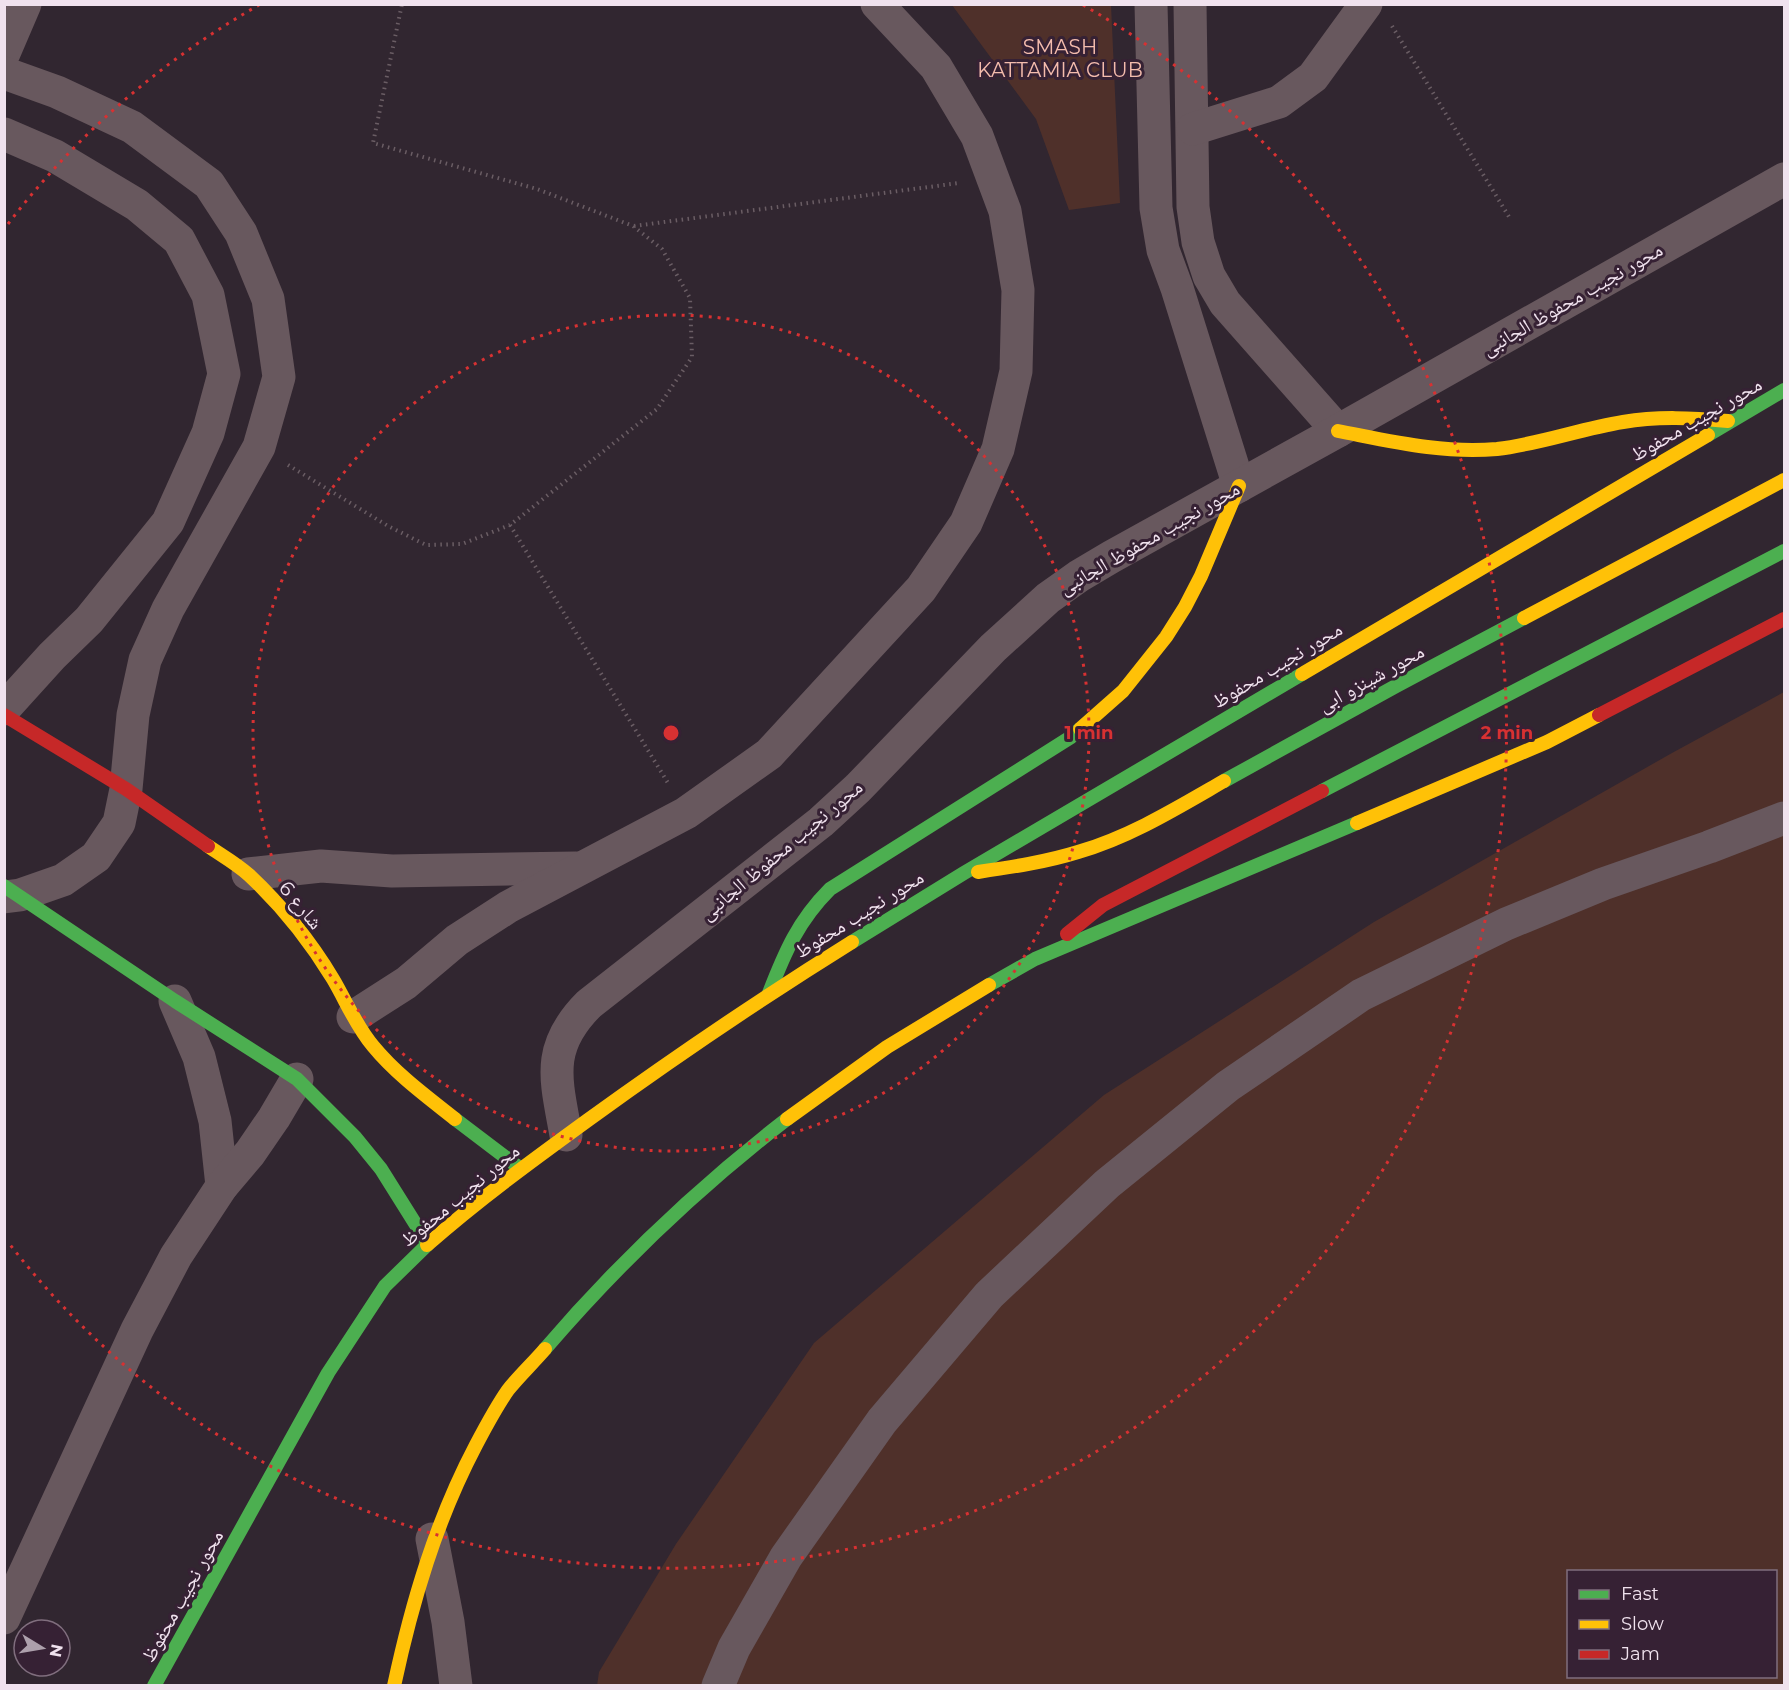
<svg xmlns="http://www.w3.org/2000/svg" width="1789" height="1690" viewBox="0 0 1789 1690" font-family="Montserrat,'Noto Naskh Arabic',sans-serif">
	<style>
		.green { fill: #4f302a; fill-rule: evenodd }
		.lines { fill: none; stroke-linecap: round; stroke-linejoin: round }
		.path { stroke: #6a5d64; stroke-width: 4; stroke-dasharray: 1.5 4.5; stroke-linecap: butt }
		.street { stroke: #68585e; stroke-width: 33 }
		.fast { stroke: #4caf50; stroke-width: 14 }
		.slow { stroke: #ffc107; stroke-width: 14 }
		.jam { stroke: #c62828; stroke-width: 14 }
		.ring { fill: none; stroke: #d73132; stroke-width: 3; stroke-dasharray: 3 6 }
		.labels { text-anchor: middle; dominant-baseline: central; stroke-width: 6; stroke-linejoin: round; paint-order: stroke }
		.park-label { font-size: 20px; fill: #f4bcad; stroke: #362134 }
		.street-label { font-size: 20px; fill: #f0e2ee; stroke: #362134 }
		.centre { fill: #d73132; stroke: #362134; stroke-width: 3 }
		.ring-label { font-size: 18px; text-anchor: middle; font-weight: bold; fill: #d73132; stroke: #362134; stroke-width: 6; stroke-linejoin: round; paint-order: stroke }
	</style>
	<rect width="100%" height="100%" fill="#312630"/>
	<g class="green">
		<path d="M952 5H1111L1120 203 1069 210 1036 119Z"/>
		<path d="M1784 692V1685L597 1686 599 1672 676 1544 814 1343 1104 1095 1374 922 1672 753ZM1568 1572H1776V1676H1568Z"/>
	</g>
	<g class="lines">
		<g class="path">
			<path d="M1392 26 1511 220"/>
			<path d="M634 226 959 183"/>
			<path d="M288 465 388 526 426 545 462 544 510 525 657 409 692 357 690 298 662 249 633 226 537 189 373 143 402 4"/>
			<path d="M510 525 668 783"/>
		</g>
		<g class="street">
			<path d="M1151 4 1156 208 1163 250 1177 288 1239 486"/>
			<path d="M1190 4 1193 207 1198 242 1209 276 1225 303 1338 431"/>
			<path d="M4 53 25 4"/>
			<path d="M4 73 57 92 132 127 209 184 241 233 268 299 279 377 259 447 168 609 145 660 133 715 126 789 119 823 96 857 63 880 20 895 4 897"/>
			<path d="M1193 129 1279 102 1313 77 1366 4"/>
			<path d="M4 134 55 156 137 205 179 240 208 295 224 374 208 433 168 522 89 620 52 656 4 709"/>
			<path d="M248 874 321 866 392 871 576 868"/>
			<path d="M175 1001 199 1057 215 1121 222 1186"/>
			<path d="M353 1017 406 983 457 940 508 907 686 813 769 754 921 589 966 523 998 449 1016 371 1018 290 1005 211 977 136 936 67 877 4"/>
			<path d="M566 1135C556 1079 545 1048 589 1004L821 822 858 788 993 648 1048 598 1079 576 1111 557 1338 431 1784 179"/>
			<path d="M432 1539 448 1622 456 1686"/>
			<path d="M4 1618 137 1330 176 1256 222 1186 250 1153 274 1118 297 1079"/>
			<path d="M718 1686 734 1648 786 1557 882 1421 989 1295 1107 1184 1228 1086 1361 995 1506 924 1603 884 1709 847 1784 818"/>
		</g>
		<g class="fast">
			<path d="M1708 435 1784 390"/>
			<path d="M1224 781 1396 686 1524 618"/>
			<path d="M1322 791 1784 551"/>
			<path d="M4 886 175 1001 297 1079 355 1137 381 1169 428 1244"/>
			<path d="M852 942 964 873 1302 674"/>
			<path d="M989 985 1035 959 1357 823"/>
			<path d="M769 993C785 952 798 921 830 889L1071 737 1080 729"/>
			<path d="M455 1119 521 1169"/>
			<path d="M545 1349C617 1265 699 1187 787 1119"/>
			<path d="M154 1686 328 1373 385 1286 427 1245"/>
		</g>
		<g class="slow">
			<path d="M1338 431C1390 441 1443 454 1497 449 1540 444 1580 429 1623 422 1658 416 1693 418 1728 421"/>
			<path d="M1524 618 1784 480"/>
			<path d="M1302 674 1708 435"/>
			<path d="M1080 729 1123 691 1166 637 1185 607 1201 576 1239 486"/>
			<path d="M1357 823 1547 742 1599 715"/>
			<path d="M208 846C221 855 237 864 249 875 281 905 310 941 333 979 346 1001 356 1026 373 1046 396 1074 426 1096 455 1119"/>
			<path d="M978 872C1012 867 1046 862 1078 852 1130 837 1177 808 1224 781"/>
			<path d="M787 1119 887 1047 989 985"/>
			<path d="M427 1245C478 1200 533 1160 588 1120 675 1057 762 998 852 942"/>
			<path d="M394 1686C412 1602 436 1521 476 1445 486 1426 496 1407 508 1390 519 1376 533 1363 545 1349"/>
		</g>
		<g class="jam">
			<path d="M4 715 126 789 208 846"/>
			<path d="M1599 715 1784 619"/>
			<path d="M1067 934 1103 905 1322 791"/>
		</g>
	</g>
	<g class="ring">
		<circle cx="671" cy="733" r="418"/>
		<path d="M8 224A836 836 0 0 1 259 5M1083 5A836 836 0 1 1 8 1242"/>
	</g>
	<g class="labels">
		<g class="park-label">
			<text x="1060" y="47">SMASH<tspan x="1060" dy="23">KATTAMIA CLUB</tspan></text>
		</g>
		<g class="street-label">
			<text transform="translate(1572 299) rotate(-30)">محور نجيب محفوظ الجانبى</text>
			<text transform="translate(1696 419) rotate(-30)">محور نجيب محفوظ</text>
			<text transform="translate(1149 538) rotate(-30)">محور نجيب محفوظ الجانبى</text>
			<text transform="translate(1277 665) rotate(-31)">محور نجيب محفوظ</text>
			<text transform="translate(1371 678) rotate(-29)">محور شينزو ابى</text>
			<text transform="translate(781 850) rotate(-40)">محور نجيب محفوظ الجانبى</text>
			<text transform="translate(301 905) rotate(50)">شارع 6</text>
			<text transform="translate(859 914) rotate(-32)">محور نجيب محفوظ</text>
			<text transform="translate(460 1195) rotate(-40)">محور نجيب محفوظ</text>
			<text transform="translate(182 1596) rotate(-61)">محور نجيب محفوظ</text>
		</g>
	</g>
	<circle cx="671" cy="733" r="9" class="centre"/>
	<g class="ring-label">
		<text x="1089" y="739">1 min</text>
		<text x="1507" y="739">2 min</text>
	</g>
	<rect width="1789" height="1690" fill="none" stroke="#f0e2ee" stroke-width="12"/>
	<rect x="1567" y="1570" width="210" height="108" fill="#362134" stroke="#806e7e" stroke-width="1.5"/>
	<rect x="1579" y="1590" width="30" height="9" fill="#4caf50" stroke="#806e7e" stroke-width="1.5"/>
	<text x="1621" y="1600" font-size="18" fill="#f0e2ee">Fast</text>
	<rect x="1579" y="1620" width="30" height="9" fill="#ffc107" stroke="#806e7e" stroke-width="1.5"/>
	<text x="1621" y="1630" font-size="18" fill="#f0e2ee">Slow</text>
	<rect x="1579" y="1650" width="30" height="9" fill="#c62828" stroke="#806e7e" stroke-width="1.5"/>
	<text x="1621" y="1660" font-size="18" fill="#f0e2ee">Jam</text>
	<g transform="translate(42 1648) rotate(101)"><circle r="28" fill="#362134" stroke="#806e7e" stroke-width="1.5"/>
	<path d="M0-4.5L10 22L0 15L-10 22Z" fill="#ada0ac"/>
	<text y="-9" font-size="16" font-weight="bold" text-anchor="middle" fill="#f0e2ee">N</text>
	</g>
</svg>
